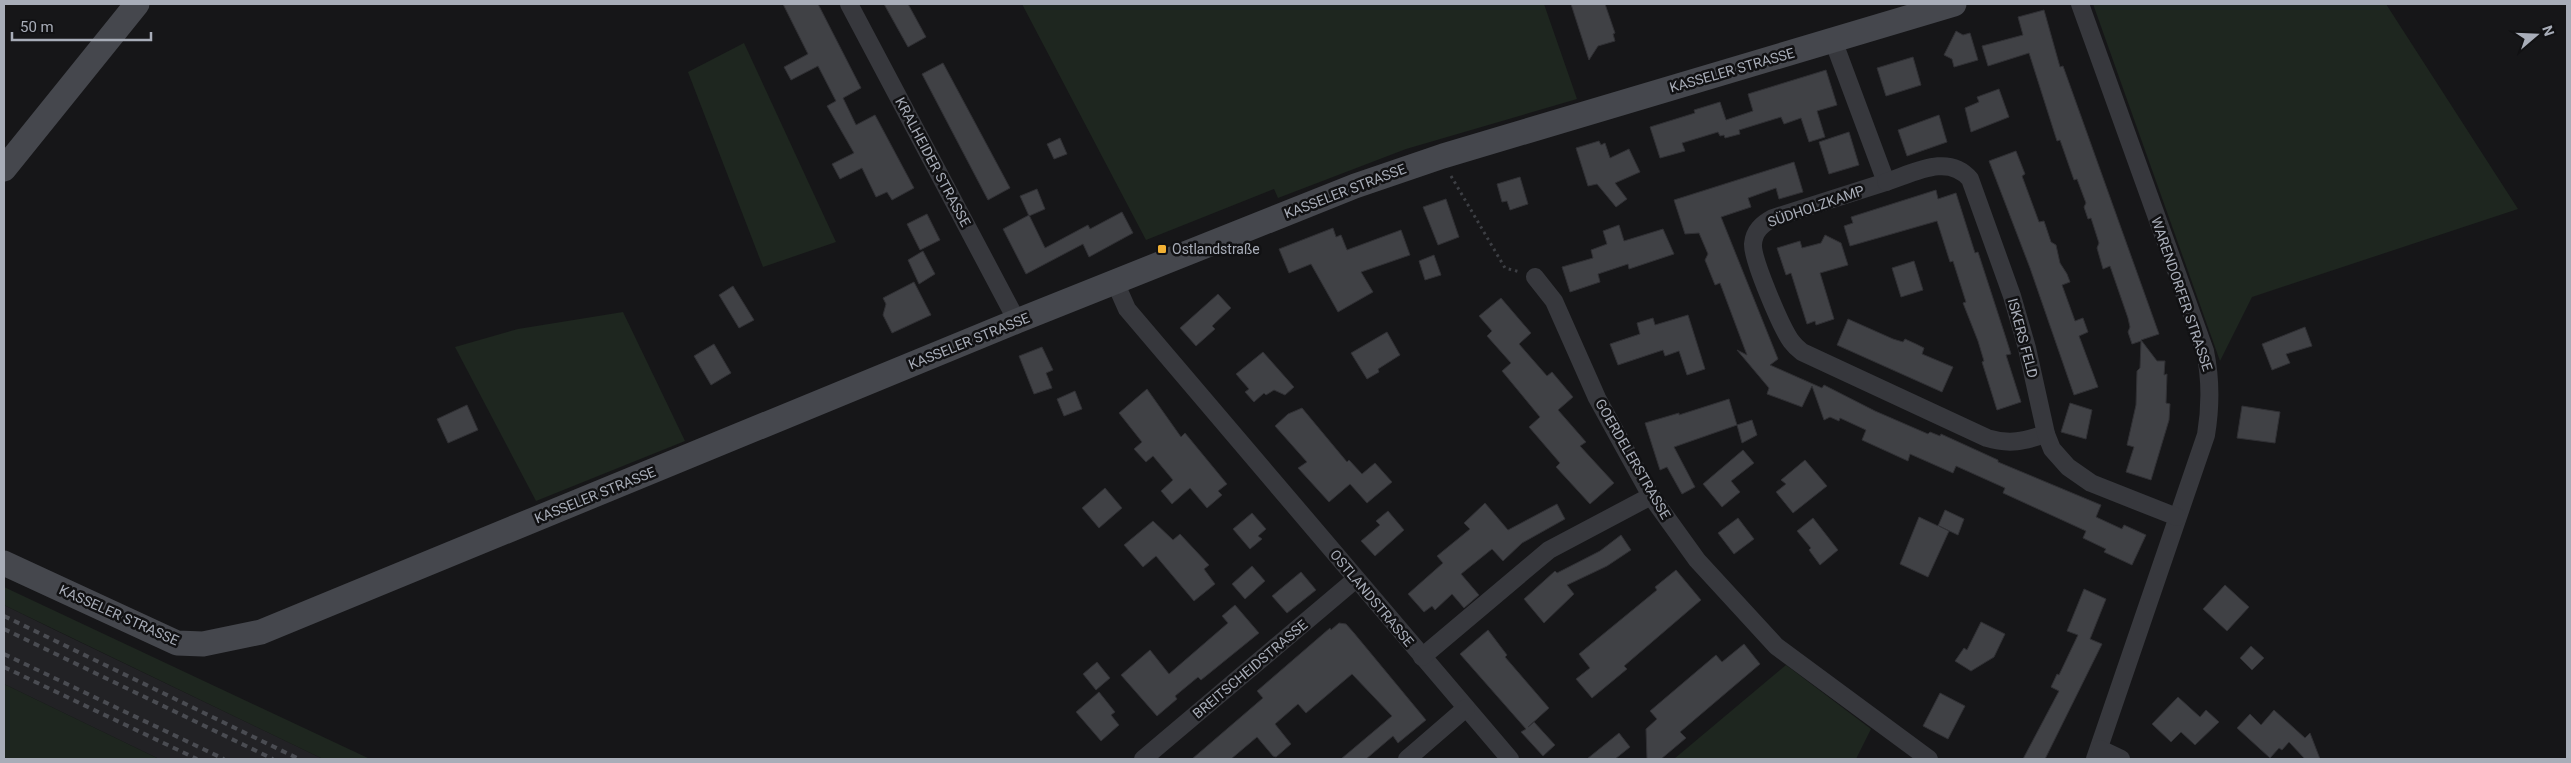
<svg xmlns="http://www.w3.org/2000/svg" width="2571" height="763" viewBox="0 0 2571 763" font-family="Roboto,sans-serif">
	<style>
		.built { fill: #222225 }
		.green { fill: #1e261f }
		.building { fill: #404145; stroke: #303034 }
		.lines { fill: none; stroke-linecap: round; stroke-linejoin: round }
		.path { stroke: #3d3f44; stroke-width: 3; stroke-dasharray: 2.5 4; stroke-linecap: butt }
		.street { stroke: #37383d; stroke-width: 18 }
		.secondary { stroke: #45474d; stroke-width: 25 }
		.rail { stroke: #4a4c52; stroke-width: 4; stroke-dasharray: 6 5; stroke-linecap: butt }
		.poi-dot { fill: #f2b134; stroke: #111113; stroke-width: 2 }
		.labels { text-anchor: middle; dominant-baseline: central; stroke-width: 5; stroke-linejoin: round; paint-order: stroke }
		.street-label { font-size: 14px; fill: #a8adb8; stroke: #111113 }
		.poi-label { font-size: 14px; fill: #a8adb8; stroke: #111113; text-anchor: start }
	</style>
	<rect width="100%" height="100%" fill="#161618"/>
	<path class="built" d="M4 605 59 632 323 759H159L4 684Z"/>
	<g class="green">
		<path d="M1022 4H1544L1577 99 1406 149 1278 198 1274 189 1146 240Z"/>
		<path d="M2093 4H2386L2518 209 2252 297 2220 361Z"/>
		<path d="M744 43 836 242 763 267 688 72Z"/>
		<path d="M623 312 685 441 536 501 455 347 518 329Z"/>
		<path d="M4 587 370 759H323L4 605Z"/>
		<path d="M1786 665 1871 729 1856 759H1674Z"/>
		<path d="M4 684 159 759H4Z"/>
	</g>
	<g class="building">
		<path d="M783 4H818L861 88 843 98 856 125 875 115 914 188 892 200 887 192 876 197 862 168 840 179 832 164 854 153 827 106 836 101 818 66 791 80 784 67 808 54Z"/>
		<path d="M884 4H908L926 37 908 47Z"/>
		<path d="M1571 4H1605L1615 33 1613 34 1615 41 1598 46 1589 60Z"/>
		<path d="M2044 10 2060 67 2063 66 2159 334 2141 340 2157 361H2165L2164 375 2167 374 2166 403 2170 404 2169 420 2151 480 2126 472 2134 447 2127 445 2136 405 2137 371 2140 368 2141 341 2132 344 2128 332 2130 327 2128 318 2110 266 2103 269 2097 248 2099 243 2091 218 2088 219 2084 207 2086 203 2077 179 2074 180 2060 140 2057 141 2029 53 1988 66 1982 46 2023 35 2018 17Z"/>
		<path d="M1956 31 1963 35 1970 33 1978 60 1954 67 1952 59 1944 55Z"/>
		<path d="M1913 57 1921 85 1886 96 1877 68Z"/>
		<path d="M943 63 1010 188 988 200 922 74Z"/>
		<path d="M1826 70 1837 105 1817 111 1825 137 1809 142 1801 118 1784 124 1781 117 1739 130 1740 134 1725 138 1724 135 1720 136 1718 132 1682 143 1685 151 1660 158 1650 127 1695 113 1694 110 1720 102 1726 120 1753 111 1748 94Z"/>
		<path d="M1999 89 2009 117 1971 132 1965 108 1979 102 1977 97Z"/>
		<path d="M1939 115 1947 142 1907 156 1898 130Z"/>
		<path d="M1849 132 1859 165 1829 174 1819 142Z"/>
		<path d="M1060 138 1067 154 1054 159 1047 144Z"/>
		<path d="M1599 141 1601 145 1605 143 1610 158 1629 149 1640 172 1615 183 1627 199 1616 207 1597 184 1588 186 1576 148Z"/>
		<path d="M2016 151 2025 174 2022 176 2039 222 2044 221 2051 242 2056 245 2060 263 2067 274 2070 282 2062 285 2075 321 2083 318 2088 332 2079 336 2098 387 2074 395 2030 268 1989 161Z"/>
		<path d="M1794 162 1803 192 1779 199 1776 188 1748 198 1751 207 1721 217 1778 359 1770 365 1822 388 1824 385 1875 411 1928 434 1930 432 1940 436 1941 434 1998 460V462L2101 505 2096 517 2122 529 2124 525 2146 535 2132 565 2104 552 2106 549 2083 538 2086 531 2003 493 2005 488 1956 466 1953 473 1910 454 1908 461 1862 440 1866 430 1840 418 1839 421 1830 417 1824 420 1812 386 1802 407 1767 394 1769 388 1737 350 1747 355 1720 283 1715 285 1705 260 1708 254 1699 233 1685 234 1674 200Z"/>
		<path d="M1520 177 1528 204 1510 210 1507 201 1502 202 1497 184Z"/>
		<path d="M1037 189 1045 209 1029 216 1020 196Z"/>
		<path d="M1936 190 1938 199 1956 193 1975 253 1978 252 2004 332 2011 354 2006 355 2021 402 1997 410 1982 362 1984 361 1978 341 1963 303 1966 302 1953 261 1950 262 1937 221 1850 246 1844 226 1853 223 1851 217Z"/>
		<path d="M1446 199 1459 237 1438 245 1423 207Z"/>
		<path d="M1122 212 1133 233 1089 257 1083 244 1026 274 1003 229 1029 215 1045 248 1088 225 1090 229Z"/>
		<path d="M927 214 940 240 920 250 907 224Z"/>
		<path d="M1619 225 1624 241 1663 229 1674 254 1629 269 1628 264 1598 274 1600 282 1570 292 1562 267 1593 258 1591 250 1607 244 1603 231Z"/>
		<path d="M1333 228 1336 237 1341 235 1347 250 1401 230 1410 255 1361 272 1373 292 1338 312 1311 264 1289 273 1279 249Z"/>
		<path d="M1825 235 1841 243 1848 265 1820 273 1834 319 1816 325 1815 321 1807 324 1791 273 1786 275 1777 248 1800 241 1802 248 1821 243Z"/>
		<path d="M923 251 935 274 919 284 908 260Z"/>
		<path d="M1434 255 1441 275 1425 280 1419 261Z"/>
		<path d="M1914 261 1923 290 1901 297 1892 268Z"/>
		<path d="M914 282 931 315 892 333 883 315 886 304 883 298Z"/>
		<path d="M733 286 754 320 739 328 719 295Z"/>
		<path d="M1218 294 1231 308 1212 326 1215 329 1196 346 1180 328Z"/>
		<path d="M1501 298 1531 333 1519 344 1547 376 1552 372 1573 397 1558 410 1586 442 1580 446 1614 483 1590 504 1556 467 1560 463 1529 427 1540 417 1502 371 1511 363 1487 336 1492 331 1479 316Z"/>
		<path d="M1688 315 1705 369 1687 375 1679 351 1665 356 1663 350 1618 365 1610 344 1640 334 1637 323 1653 318 1655 325Z"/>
		<path d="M1848 319 1893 339 1903 342 1905 339 1916 344 1924 348 1922 354 1953 367 1942 392 1837 345Z"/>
		<path d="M2305 327 2312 346 2286 354 2290 363 2272 370 2262 344Z"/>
		<path d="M1387 332 1400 355 1378 369 1379 372 1367 379 1351 353Z"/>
		<path d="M714 344 731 373 711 385 694 356Z"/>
		<path d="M1042 347 1053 370 1046 373 1052 388 1034 394 1019 356Z"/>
		<path d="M1263 352 1294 387 1285 395 1274 390 1266 395 1264 393 1254 402 1245 392 1249 389 1236 374Z"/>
		<path d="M1147 389 1181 437 1185 433 1227 484 1218 491 1222 495 1207 508 1190 488 1172 504 1161 491 1173 480 1153 456 1146 462 1134 449 1142 442 1119 413Z"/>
		<path d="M1075 391 1082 409 1064 416 1057 399Z"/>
		<path d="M1729 399 1737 425 1674 447 1695 487 1682 494 1667 467 1660 470 1645 423 1679 413V415Z"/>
		<path d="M2070 403 2092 410 2086 439 2061 432Z"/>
		<path d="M467 405 478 430 448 443 437 419Z"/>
		<path d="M2242 406 2280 412 2275 443 2237 438Z"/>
		<path d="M1302 408 1347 462 1349 460 1362 474 1375 463 1392 482 1367 503 1350 484 1329 502 1298 468 1307 462 1275 426 1288 414Z"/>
		<path d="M1752 420 1757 435 1742 443 1737 425Z"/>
		<path d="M1743 450 1754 463 1731 481 1740 492 1722 507 1703 484Z"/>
		<path d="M1805 460 1827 486 1793 513 1776 492 1786 484 1781 480Z"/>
		<path d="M1105 488 1122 508 1099 528 1082 508Z"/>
		<path d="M1485 503 1508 530 1557 504 1565 519 1522 543 1503 561 1492 549 1461 574 1479 595 1464 608 1452 594 1435 610 1432 606 1424 612 1408 594 1443 563 1437 556 1470 529 1464 523Z"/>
		<path d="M1945 510 1964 519 1958 535 1939 526 1949 531 1928 577 1900 564 1919 517 1938 526Z"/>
		<path d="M1388 511 1404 530 1375 556 1361 541 1380 525 1376 521Z"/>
		<path d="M1252 513 1266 529 1258 536 1262 539 1250 549 1233 529Z"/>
		<path d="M1738 518 1754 539 1734 554 1718 533Z"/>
		<path d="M1813 518 1838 550 1820 565 1809 550 1811 548 1797 531Z"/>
		<path d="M1153 521 1173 540 1180 534 1209 565 1204 569 1215 584 1194 601 1156 556 1143 567 1124 545Z"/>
		<path d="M1621 535 1631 550 1607 566 1567 585 1574 594 1544 623 1524 599 1555 571 1557 573 1600 551Z"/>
		<path d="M1252 566 1265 581 1245 599 1232 584Z"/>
		<path d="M1676 570 1701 600 1624 666 1627 669 1592 698 1576 679 1590 668 1579 654 1657 590 1655 587Z"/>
		<path d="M1301 572 1316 590 1287 613 1272 596Z"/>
		<path d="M2225 585 2249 607 2227 631 2203 609Z"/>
		<path d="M2084 589 2106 599 2090 639 2102 644 2045 759H2023L2059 691 2051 687 2057 674 2059 675 2078 635 2067 631Z"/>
		<path d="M1235 605 1259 633 1201 680 1198 677 1175 696 1177 699 1157 716 1121 675 1150 650 1169 674 1228 623 1222 616Z"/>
		<path d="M1981 622 2005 634 1994 657 1971 671 1955 661 1964 648 1967 650Z"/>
		<path d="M1339 623 1346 624 1354 633 1426 720 1398 743 1393 736 1366 759H1341L1392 716 1352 674 1306 713 1298 704 1275 724 1291 744 1276 757 1273 756 1257 737 1231 759H1192L1263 698 1257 691 1330 628 1331 630Z"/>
		<path d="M1488 630 1507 655 1505 657 1549 708 1528 727 1534 722 1555 745 1543 756 1521 732 1526 729 1460 654Z"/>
		<path d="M1744 644 1760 664 1680 732 1686 738 1661 759H1647L1646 729 1657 719 1650 711 1716 655 1722 662Z"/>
		<path d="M2251 646 2264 658 2252 670 2240 658Z"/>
		<path d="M1097 662 1110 678 1096 690 1083 674Z"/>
		<path d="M1099 692 1115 712 1111 715 1119 725 1101 741 1076 712Z"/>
		<path d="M1940 693 1965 706 1948 739 1923 726Z"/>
		<path d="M2178 697 2200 717 2206 710 2219 722 2195 745 2181 732 2171 742 2152 724Z"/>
		<path d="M2274 710 2305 738 2310 733 2320 759H2305L2289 742 2282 750 2279 748 2270 758 2237 728 2250 714 2261 725Z"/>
		<path d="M1619 733 1630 747 1615 759H1587Z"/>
	</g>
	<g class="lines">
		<path class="path" d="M1451 176 1505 268 1520 272"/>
		<g class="street">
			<path d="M849 4 1017 321"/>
			<path d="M2080 4 2205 351C2211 380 2211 405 2206 435L2095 759"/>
			<path d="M1833 40 1886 182 1773 218C1762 224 1754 231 1753 244 1752 259 1781 327 1791 341 1794 345 1798 349 1802 352L1987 438C2010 445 2024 441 2046 434"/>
			<path d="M1886 182C1914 173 1948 153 1970 179L2012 296 2027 348 2046 434 2052 449 2068 467 2091 483 2177 517"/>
			<path d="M1535 277 1554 301 1597 398 1651 496 1697 560 1776 646 1929 759"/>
			<path d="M1115 282 1127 309 1510 759"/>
			<path d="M1422 657 1549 550 1651 496"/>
			<path d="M2100 749 2121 759"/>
			<path d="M1143 759 1356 579"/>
			<path d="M1407 759 1466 708"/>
		</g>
		<g class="secondary">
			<path d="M4 169 137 4"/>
			<path d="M4 563 177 643 203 644 261 632 1017 321 1355 186 1443 156 1954 4"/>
		</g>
		<g class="rail">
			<path d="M4 616 299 759"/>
			<path d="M4 629 273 759"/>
			<path d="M4 654 224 759"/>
			<path d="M4 667 197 759"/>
		</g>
	</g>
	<rect class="poi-dot" x="1157" y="244" width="10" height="10" rx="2.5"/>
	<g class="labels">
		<g class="street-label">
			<text transform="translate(1732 70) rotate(-16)">KASSELER STRASSE</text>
			<text transform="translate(933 162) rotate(62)">KRALHEIDER STRASSE</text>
			<text transform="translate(1345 191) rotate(-21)">KASSELER STRASSE</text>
			<text transform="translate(1816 206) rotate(-19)">SÜDHOLZKAMP</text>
			<text transform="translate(2182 294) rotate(71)">WARENDORFER STRASSE</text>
			<text transform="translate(2023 338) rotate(75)">ISKERS FELD</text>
			<text transform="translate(969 341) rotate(-22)">KASSELER STRASSE</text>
			<text transform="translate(1633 459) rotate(60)">GOERDELERSTRASSE</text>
			<text transform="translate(595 495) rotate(-22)">KASSELER STRASSE</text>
			<text transform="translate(1372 598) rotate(50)">OSTLANDSTRASSE</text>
			<text transform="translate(119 615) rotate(24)">KASSELER STRASSE</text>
			<text transform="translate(1250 669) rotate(-40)">BREITSCHEIDSTRASSE</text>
		</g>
		<g class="poi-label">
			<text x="1172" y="249">Ostlandstraße</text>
		</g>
	</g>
	<rect width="2571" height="763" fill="none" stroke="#a8adb8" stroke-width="10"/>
	<g transform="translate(2536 35) rotate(71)" stroke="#111113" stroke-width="4" paint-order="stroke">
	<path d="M0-4L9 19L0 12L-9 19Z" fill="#a8adb8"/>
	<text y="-8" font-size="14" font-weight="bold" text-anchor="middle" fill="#a8adb8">N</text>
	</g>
	<path d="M12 32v8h139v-8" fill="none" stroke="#a8adb8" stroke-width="2.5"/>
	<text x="20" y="32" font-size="15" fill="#a8adb8" stroke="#111113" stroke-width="4" paint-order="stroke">50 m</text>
</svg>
